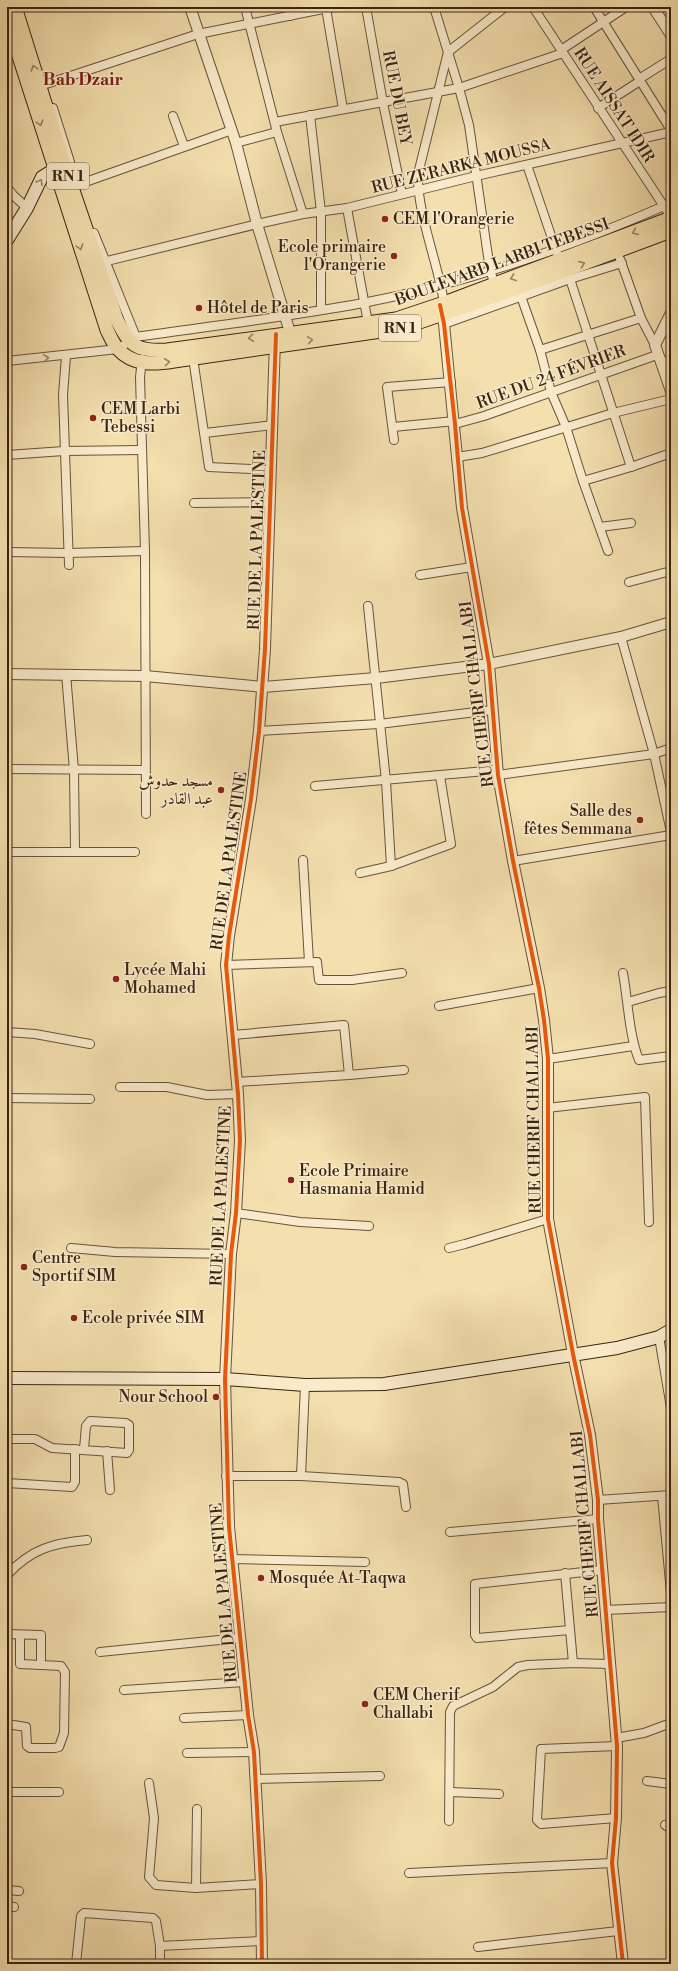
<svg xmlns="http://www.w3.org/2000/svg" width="678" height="1971" viewBox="0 0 678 1971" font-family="'Libre Bodoni',Amiri,serif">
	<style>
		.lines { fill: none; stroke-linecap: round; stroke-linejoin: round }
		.minor-casing { stroke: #68533a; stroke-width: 10 }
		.tertiary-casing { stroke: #68533a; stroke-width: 12 }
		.secondary-casing { stroke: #3a2413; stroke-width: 14 }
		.primary-casing { stroke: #3a2413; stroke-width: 15 }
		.minor { stroke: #f8eaca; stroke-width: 8 }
		.tertiary { stroke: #f8eaca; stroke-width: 10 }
		.secondary { stroke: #f8eaca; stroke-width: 12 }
		.primary { stroke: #f4dfae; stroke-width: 13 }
		.cycleway-casing { stroke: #f8eaca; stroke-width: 6 }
		.cycleway { stroke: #e8590c; stroke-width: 4 }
		.oneway { stroke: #978260 }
		.oneway2 { stroke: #99876e }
		.poi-dot { fill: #8f2418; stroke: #f8eaca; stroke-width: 1.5 }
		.labels { text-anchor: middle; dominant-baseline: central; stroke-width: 3; stroke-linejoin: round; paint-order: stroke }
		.shield { fill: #f8eaca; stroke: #735f4a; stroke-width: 1 }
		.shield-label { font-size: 15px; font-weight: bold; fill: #3a2413 }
		.street-label { font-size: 16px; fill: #3a2413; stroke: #f8eaca }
		.poi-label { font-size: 16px; fill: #3a2413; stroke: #f8eaca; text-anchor: start }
		.neighbourhood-label { font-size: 17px; font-weight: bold; fill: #7a1f14; stroke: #f8eaca }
	</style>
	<rect width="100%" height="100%" fill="#f4dfae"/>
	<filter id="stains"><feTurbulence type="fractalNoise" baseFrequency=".005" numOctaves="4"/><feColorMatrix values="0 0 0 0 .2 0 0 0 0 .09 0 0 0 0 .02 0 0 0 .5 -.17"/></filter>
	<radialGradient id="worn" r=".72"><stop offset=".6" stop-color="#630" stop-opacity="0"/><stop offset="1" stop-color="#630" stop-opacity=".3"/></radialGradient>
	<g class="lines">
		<defs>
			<g id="minor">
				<path d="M245 7 277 132 303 214"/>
				<path d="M288 7 290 16"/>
				<path d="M366 7 383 103 402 194"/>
				<path d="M533 7 671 217"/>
				<path d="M594 7 671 130"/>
				<path d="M326 8 343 109"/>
				<path d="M561 50 626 7"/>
				<path d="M639 79 671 59"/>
				<path d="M40 86 198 34 333 7"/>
				<path d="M53 108 76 181"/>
				<path d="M598 108 640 81"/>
				<path d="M310 115 321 212V309"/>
				<path d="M173 116 184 146"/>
				<path d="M275 122 459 88 434 7"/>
				<path d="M236 143 277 132"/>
				<path d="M527 165 557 253"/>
				<path d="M77 185 232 130"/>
				<path d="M7 187 13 195 27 208"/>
				<path d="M347 208 368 323"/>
				<path d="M94 233 136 337"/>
				<path d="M620 259 641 318 655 345"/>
				<path d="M95 264 257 224 303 214 347 208 476 176 671 132"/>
				<path d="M564 267 570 279 631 467"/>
				<path d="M495 285 490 270 469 125 459 88 563 53"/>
				<path d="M518 288 540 350 551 392 566 427 583 481 608 551"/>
				<path d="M444 303C438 262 417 214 418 174L448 52 505 7"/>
				<path d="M444 324 570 279 622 263"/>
				<path d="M540 350 641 318"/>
				<path d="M66 356 63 395 69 565"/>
				<path d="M193 358 209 467 271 470"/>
				<path d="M142 359 140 377 145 551 146 814"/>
				<path d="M7 361 118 349 136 337C212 326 288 317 363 303 469 283 573 246 671 203"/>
				<path d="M455 424 484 416 657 355 671 369"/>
				<path d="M393 427 455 421"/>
				<path d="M205 433 273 425"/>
				<path d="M394 440 387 387 451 382"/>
				<path d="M7 455 64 451 142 450"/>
				<path d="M457 457 482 453 613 413 671 399"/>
				<path d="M583 481 631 467 671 453"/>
				<path d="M194 503 270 502"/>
				<path d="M600 527 631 523"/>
				<path d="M7 552 68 553 145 551"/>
				<path d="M420 575 472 567"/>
				<path d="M629 582 671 571"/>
				<path d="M368 606 386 781 391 866"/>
				<path d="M621 637 654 754 671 832"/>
				<path d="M66 674 74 770 75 851"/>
				<path d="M259 731 379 724 492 710"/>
				<path d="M7 769 145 770"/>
				<path d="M498 775 654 754 671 748"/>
				<path d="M315 786 497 770"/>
				<path d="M7 852H135"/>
				<path d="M303 860 309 962"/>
				<path d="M513 861 671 835"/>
				<path d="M360 873 391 866 451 844 440 776"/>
				<path d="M226 965 317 962 319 980H352L402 973"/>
				<path d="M623 973C628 1001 629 1035 639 1060L671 1056"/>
				<path d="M628 1002 659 993 671 991"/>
				<path d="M439 1006 539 988"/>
				<path d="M7 1032 35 1034 90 1044"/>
				<path d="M233 1035 344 1025 349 1075"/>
				<path d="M548 1059 633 1046"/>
				<path d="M236 1082 349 1075 404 1070"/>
				<path d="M120 1087H167L207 1095 238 1094"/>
				<path d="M7 1098 90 1099"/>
				<path d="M547 1108 645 1097 649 1222"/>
				<path d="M236 1213 300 1222 369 1226"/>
				<path d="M71 1248 115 1252 231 1254"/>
				<path d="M449 1248 465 1244 548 1219"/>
				<path d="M659 1337 671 1408"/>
				<path d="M7 1439H35L52 1448 127 1453 129 1450V1425L126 1423 90 1421 86 1426 84 1449"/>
				<path d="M107 1451 110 1490"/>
				<path d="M226 1476H301L399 1482 403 1484 406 1507"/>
				<path d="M301 1476 305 1385"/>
				<path d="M7 1483 72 1487 75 1482V1449"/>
				<path d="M662 1496 671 1593"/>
				<path d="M598 1500 671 1495"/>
				<path d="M450 1532 598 1519"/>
				<path d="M231 1559 365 1562"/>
				<path d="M565 1573 573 1663"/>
				<path d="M7 1575C31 1549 53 1543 87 1540"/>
				<path d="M606 1610 671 1607"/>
				<path d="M570 1630 477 1638 475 1635V1584L602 1570"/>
				<path d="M7 1634 41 1635V1665L61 1666 65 1672 64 1733 59 1747 55 1748H30L27 1746 26 1727 7 1724"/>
				<path d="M20 1635V1664L41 1665"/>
				<path d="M100 1652 239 1638"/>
				<path d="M124 1690 244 1682"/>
				<path d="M184 1718 248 1715"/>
				<path d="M616 1738 644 1733 671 1723"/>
				<path d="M187 1753 254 1752"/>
				<path d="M255 1779 380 1776"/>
				<path d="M647 1781 671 1784"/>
				<path d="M149 1783 154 1818 149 1877 156 1885 196 1888"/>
				<path d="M7 1792H59"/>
				<path d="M451 1792 499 1794"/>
				<path d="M197 1809 196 1888 261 1884"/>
				<path d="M616 1818 541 1824 537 1820 541 1749 617 1746"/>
				<path d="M449 1821 450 1712 453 1706 493 1687 518 1667 528 1665 573 1663 609 1664"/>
				<path d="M665 1825 671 1829"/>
				<path d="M409 1873 612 1863"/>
				<path d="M7 1890 19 1891"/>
				<path d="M7 1906 14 1907"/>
				<path d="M160 1946 261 1941"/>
				<path d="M478 1947 618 1931"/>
				<path d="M76 1964 81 1916 84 1913 153 1918 156 1921 160 1946V1964"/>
			</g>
			<g id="tertiary">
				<path d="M190 7 236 143 257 224 292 339"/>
				<path d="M653 7 671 35"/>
				<path d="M441 308 444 324 462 508 489 664 498 775 513 861 539 988 544 1020 548 1059V1219L573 1354 590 1435 598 1500V1519L617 1746 616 1818 612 1863 623 1964"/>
				<path d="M671 313 655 345 671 391"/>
				<path d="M7 674 145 676 263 687 376 678 489 664 621 637 671 622"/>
				<path d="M262 1964 261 1884 254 1752 248 1715 229 1527 225 1379 231 1254 236 1213 240 1140 238 1094 226 965 229 936 251 799 259 731 265 649 275 340"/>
			</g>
			<g id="secondary">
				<path d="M7 240 27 208 42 177 55 169"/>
				<path d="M7 1378 225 1379 305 1385 384 1384 617 1348 659 1337 671 1330"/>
			</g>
			<g id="primary">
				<path d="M15 7 64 164 117 320C130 346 137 352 167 350L396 319 444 303 671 218"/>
				<path d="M7 19 107 330C110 336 113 344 118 349 133 366 155 364 174 361L402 328 518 288 671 231"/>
			</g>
		</defs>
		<use href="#minor" class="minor-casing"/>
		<use href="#tertiary" class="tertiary-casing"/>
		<use href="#secondary" class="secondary-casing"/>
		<use href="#primary" class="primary-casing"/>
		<use href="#minor" class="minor"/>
		<use href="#tertiary" class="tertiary"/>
		<use href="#secondary" class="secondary"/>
		<use href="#primary" class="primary"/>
		<defs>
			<g id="cycleway">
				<path d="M440 305 444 324 455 424 462 508 489 664 498 775 513 861 539 988 544 1020 548 1059V1219L573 1354 590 1435 598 1500V1519L617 1746 616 1818 612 1863 623 1964"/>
				<path d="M262 1964 261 1884 254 1752 248 1715 229 1527 225 1379 231 1254 236 1213 240 1140 238 1094 226 965 229 936 251 799 259 731 265 649 276 334"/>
			</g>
		</defs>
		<use href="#cycleway" class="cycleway-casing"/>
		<use href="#cycleway" class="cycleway"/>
	</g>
	<defs><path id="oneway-chevron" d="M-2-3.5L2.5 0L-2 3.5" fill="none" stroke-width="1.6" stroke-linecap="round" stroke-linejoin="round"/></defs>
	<g class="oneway">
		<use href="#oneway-chevron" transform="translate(34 68) rotate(-108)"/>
		<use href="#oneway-chevron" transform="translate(40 123) rotate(72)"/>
		<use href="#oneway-chevron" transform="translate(635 232) rotate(159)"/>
		<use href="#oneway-chevron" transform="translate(80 247) rotate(72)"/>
		<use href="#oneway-chevron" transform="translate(582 264) rotate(-21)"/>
		<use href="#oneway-chevron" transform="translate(513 278) rotate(160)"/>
		<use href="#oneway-chevron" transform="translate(251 338) rotate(172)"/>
		<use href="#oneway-chevron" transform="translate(310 340) rotate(-8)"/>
		<use href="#oneway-chevron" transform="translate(167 362) rotate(-7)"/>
	</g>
	<g class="oneway2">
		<use href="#oneway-chevron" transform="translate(40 182) rotate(-60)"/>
		<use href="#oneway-chevron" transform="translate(46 358) rotate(-5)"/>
	</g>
	<g class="poi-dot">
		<circle cx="385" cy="219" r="4"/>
		<circle cx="394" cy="256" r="4"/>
		<circle cx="199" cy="308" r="4"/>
		<circle cx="93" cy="418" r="4"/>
		<circle cx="221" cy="790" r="4"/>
		<circle cx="640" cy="820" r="4"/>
		<circle cx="116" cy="979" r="4"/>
		<circle cx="291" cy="1180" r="4"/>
		<circle cx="24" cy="1267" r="4"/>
		<circle cx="74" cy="1318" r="4"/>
		<circle cx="216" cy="1397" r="4"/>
		<circle cx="261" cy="1578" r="4"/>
		<circle cx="365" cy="1704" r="4"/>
	</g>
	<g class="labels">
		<g class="shield">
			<rect x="47" y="163" width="42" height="26" rx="3"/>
			<rect x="379" y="315" width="42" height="26" rx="3"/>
		</g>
		<g class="shield-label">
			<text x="68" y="176">RN 1</text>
			<text x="400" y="328">RN 1</text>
		</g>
		<g class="street-label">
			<text transform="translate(397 98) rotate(79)">RUE DU BEY</text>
			<text transform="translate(614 105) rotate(57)">RUE AISSAT IDIR</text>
			<text transform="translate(461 166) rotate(-14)">RUE ZERARKA MOUSSA</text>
			<text transform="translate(502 262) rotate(-20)">BOULEVARD LARBI TEBESSI</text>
			<text transform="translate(551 377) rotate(-20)">RUE DU 24 FÉVRIER</text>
			<text transform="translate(257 540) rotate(-88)">RUE DE LA PALESTINE</text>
			<text transform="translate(477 694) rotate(-97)">RUE CHERIF CHALLABI</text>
			<text transform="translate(229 861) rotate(-82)">RUE DE LA PALESTINE</text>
			<text transform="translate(534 1120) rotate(-91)">RUE CHERIF CHALLABI</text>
			<text transform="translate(221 1196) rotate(-87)">RUE DE LA PALESTINE</text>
			<text transform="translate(585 1524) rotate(-95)">RUE CHERIF CHALLABI</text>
			<text transform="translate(224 1593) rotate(-95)">RUE DE LA PALESTINE</text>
		</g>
		<g class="poi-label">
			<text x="393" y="219">CEM l'Orangerie</text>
			<text x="386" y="247" text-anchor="end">Ecole primaire<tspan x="386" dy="18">l'Orangerie</tspan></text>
			<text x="207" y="308">Hôtel de Paris</text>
			<text x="101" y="409">CEM Larbi<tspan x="101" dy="18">Tebessi</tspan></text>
			<text x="213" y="781" text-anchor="end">مسجد حدوش<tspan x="213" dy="18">عبد القادر</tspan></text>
			<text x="632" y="811" text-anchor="end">Salle des<tspan x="632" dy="18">fêtes Semmana</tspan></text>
			<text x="124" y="970">Lycée Mahi<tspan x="124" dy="18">Mohamed</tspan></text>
			<text x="299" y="1171">Ecole Primaire<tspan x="299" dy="18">Hasmania Hamid</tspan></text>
			<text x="32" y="1258">Centre<tspan x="32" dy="18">Sportif SIM</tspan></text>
			<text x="82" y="1318">Ecole privée SIM</text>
			<text x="208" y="1397" text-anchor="end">Nour School</text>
			<text x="269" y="1578">Mosquée At-Taqwa</text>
			<text x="373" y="1695">CEM Cherif<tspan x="373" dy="18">Challabi</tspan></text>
		</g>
		<g class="neighbourhood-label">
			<text x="83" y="80">Bab Dzair</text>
		</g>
	</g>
	<rect width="678" height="1971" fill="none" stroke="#f4dfae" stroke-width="24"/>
	<rect x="8" y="8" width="662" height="1955" fill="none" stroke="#3a2413" stroke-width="2"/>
	<rect x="12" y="12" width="654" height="1947" fill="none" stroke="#3a2413"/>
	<rect width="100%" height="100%" filter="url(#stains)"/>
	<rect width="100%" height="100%" fill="url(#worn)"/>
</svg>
